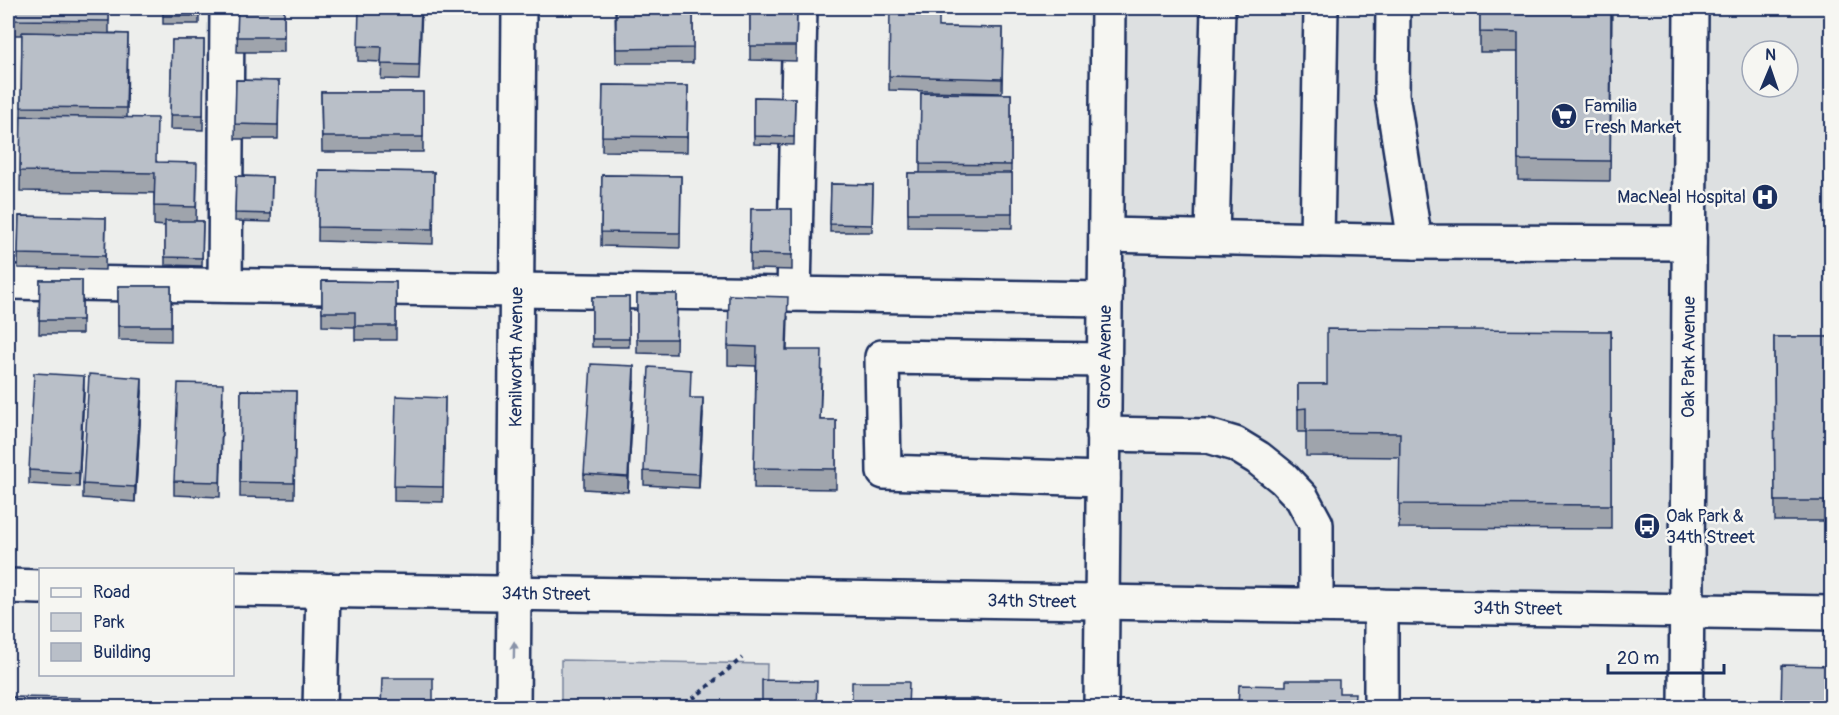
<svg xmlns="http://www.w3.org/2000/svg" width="1839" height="715" viewBox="0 0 1839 715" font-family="Pangolin,sans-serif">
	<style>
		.built { fill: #dde0e1; fill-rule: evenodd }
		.green { fill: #ced2d7; stroke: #74809a; stroke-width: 1.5 }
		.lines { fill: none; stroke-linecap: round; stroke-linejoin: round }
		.minor-casing { stroke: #1b2f5e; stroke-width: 38 }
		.path { stroke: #1b2f5e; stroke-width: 4; stroke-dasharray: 4.5 4.5; stroke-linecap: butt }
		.minor { stroke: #f6f6f2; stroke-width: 33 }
		.wall { fill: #9fa4ac; stroke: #1b2f5e; stroke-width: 1.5 }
		.shaded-wall { fill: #82868c; stroke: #1b2f5e; stroke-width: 1.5 }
		.building { fill: #b9bfc8; stroke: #1b2f5e; stroke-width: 1.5 }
		.oneway { fill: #8892a8 }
		.labels { text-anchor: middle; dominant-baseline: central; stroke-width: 5; stroke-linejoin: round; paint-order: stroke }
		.poi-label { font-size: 18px; fill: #1b2f5e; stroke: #f6f6f2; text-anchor: start }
		.street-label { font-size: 18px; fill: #1b2f5e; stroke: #f6f6f2 }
	</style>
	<rect width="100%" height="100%" fill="#edeeec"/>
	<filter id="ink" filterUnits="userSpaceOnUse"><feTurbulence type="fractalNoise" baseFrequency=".0167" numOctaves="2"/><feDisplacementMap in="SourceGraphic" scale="12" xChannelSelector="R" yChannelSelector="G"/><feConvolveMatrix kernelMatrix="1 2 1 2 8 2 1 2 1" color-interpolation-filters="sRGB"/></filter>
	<g filter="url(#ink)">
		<g class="built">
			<path d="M911 8H1100V12Z"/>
			<path d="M1115 8H1831V606L1110 596ZM1752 51H1788V87H1752Z"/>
		</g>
		<path class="green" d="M561 660 767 664 766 707 561 708Z"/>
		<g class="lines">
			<defs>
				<g id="minor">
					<path d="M1393 8 1392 95 1415 242 1689 243"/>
					<path d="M1106 235 1415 242"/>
					<path d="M1212 237 1218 8"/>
					<path d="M1317 240 1321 8"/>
					<path d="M8 282 1105 299"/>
					<path d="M225 285 227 8"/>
					<path d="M794 294 800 8"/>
					<path d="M1103 434 1208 436 1235 444 1258 458 1283 478 1302 498 1316 524V605"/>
					<path d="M1103 479 884 472 882 357 1104 360"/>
					<path d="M8 586 40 587"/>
					<path id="s1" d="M232 589 1832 613"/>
					<path d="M320 708 323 590"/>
					<path id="s2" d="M513 708 519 8"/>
					<path id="s3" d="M1101 708 1108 8"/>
					<path d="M1381 708V606"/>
					<path id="s4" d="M1686 708 1691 8"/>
				</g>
			</defs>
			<use href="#minor" class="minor-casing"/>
			<path class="path" d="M677 708 695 697 742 658"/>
			<use href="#minor" class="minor"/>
		</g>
		<g class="wall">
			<path d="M14 8H109V33L128 34 127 117 157 162 197 183 196 221H203L202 266 165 265V226L154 225V193L20 191 22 35H13Z"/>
			<rect x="163" y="8" width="36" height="16"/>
			<path d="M238 8H284V52H237Z"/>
			<path d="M422 8 419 80 381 79 382 62 358 61V46Z"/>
			<path d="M615 8H693V63H616Z"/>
			<path d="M750 8H797L796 61 750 60Z"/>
			<path d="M1480 8H1612L1610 181 1518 180V52H1480Z"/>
			<path d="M939 27 1003 28 1002 93 889 90V76Z"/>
			<path d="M172 40H204L203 130 170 129Z"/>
			<path d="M236 80 279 81 278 139H235Z"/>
			<path d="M603 85 688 86 687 152 602 151Z"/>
			<path d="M321 92H423V152H322Z"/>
			<path d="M921 93 1011 94V173H1012V228L908 227V173H920Z"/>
			<path d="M754 97 795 98 794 145 754 144Z"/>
			<path d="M319 170 434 172 433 244 318 241Z"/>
			<path d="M602 175 681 176 680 248 601 246Z"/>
			<path d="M236 176 272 177 271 222 235 221Z"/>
			<path d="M831 184 873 185 872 232H830Z"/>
			<path d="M751 209H792V270L750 269Z"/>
			<path d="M19 216 106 218 105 270 18 268Z"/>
			<path d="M40 280H82V334H39Z"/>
			<path d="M322 281 396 282V340H355V327L322 326Z"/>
			<path d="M118 286H171V341L118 340Z"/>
			<path d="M637 294H677L676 354 637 353Z"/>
			<rect x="592" y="297" width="37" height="50"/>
			<path d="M788 317 787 350 822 370 820 420H836V489L754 488 756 366 728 365V346Z"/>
			<path d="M1611 331V529L1399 528 1400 457 1306 456V432H1298V384H1327Z"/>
			<path d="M1774 337H1832V521H1775Z"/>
			<path d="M634 381 628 492 584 489V474Z"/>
			<path d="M241 390 296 391 294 498 240 497Z"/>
			<path d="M84 391 79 487 29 484V470Z"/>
			<path d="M142 392 135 502 83 498V484Z"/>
			<path d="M445 398 443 502 394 501V486Z"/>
			<path d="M691 398 703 413 699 488 644 485V471Z"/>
			<path d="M223 399 220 497 174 495V481Z"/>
		</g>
		<g class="shaded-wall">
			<path d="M634 366V381L628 492V477Z"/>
			<path d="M84 376V391L79 487V473Z"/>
			<path d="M142 378V392L135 502V487Z"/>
			<path d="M703 398V413L699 488V474Z"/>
		</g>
		<g class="building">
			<path d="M14 8H109V21L13 20Z"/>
			<rect x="163" y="8" width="36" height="8"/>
			<path d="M238 8H284V37H237Z"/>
			<path d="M359 8H421L419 65 381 64 382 47 358 46Z"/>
			<path d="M616 8H693V48L616 49Z"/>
			<path d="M750 8H797L796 46H750Z"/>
			<path d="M890 8H939V27L1003 28 1002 79 889 76Z"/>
			<path d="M1480 8H1611L1610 161 1518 160V33L1480 32Z"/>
			<path d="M22 32 128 34 126 108 21 107Z"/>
			<path d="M172 40H204L203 115H170Z"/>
			<path d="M236 80 279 81 278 125 235 124Z"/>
			<path d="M603 85 688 86 687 137 602 136Z"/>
			<path d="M321 92H423V137H322Z"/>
			<path d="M921 93 1011 94V165L920 164Z"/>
			<path d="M754 97 795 98 794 137 754 136Z"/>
			<path d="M21 116 157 118 156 162 197 163 196 207 154 206 155 173 20 171Z"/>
			<path d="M319 170 434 172 433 229 318 227Z"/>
			<rect x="908" y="173" width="104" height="40"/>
			<path d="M602 175 681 176 680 233 601 232Z"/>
			<path d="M236 176 272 177 271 214 235 213Z"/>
			<path d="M831 184 873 185 872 225 830 224Z"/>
			<path d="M751 209H792V255L750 254Z"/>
			<path d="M19 216 106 218 105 256 18 254Z"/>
			<path d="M165 221H203L202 258 165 257Z"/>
			<path d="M40 280H82V320H39Z"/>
			<path d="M322 281 396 282V326H355V312H322Z"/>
			<rect x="118" y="286" width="53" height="40"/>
			<path d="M637 294H677L676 339H637Z"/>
			<path d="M729 295 788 297 786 350H822L820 420H836V469L754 468 757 347 728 346Z"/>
			<rect x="592" y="297" width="37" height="42"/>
			<path d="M1327 329 1611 331V505L1399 504 1400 433 1306 432V408L1298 409V384H1327Z"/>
			<path d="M1774 337H1832V501H1775Z"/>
			<path d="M591 364 634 366 628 477 584 474Z"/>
			<path d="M649 367 691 370 690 398H703L699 474 644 471Z"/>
			<path d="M34 373 84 376 79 473 29 470Z"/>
			<path d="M89 374 142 378 135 487 83 484Z"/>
			<path d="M178 383 223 384 220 482 174 481Z"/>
			<path d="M241 390 296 391 294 483 240 482Z"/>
			<path d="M396 396 445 398 443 487 394 486Z"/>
			<path d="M1782 665 1832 666V708H1781Z"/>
			<path d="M382 678H433V708H381Z"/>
			<path d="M762 680 817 681 816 708H762Z"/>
			<path d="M1286 680H1339V693H1355L1354 708H1238L1239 685 1286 686Z"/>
			<path d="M852 682H909L908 708H852Z"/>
			<path d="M12 697 80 698 79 708H12Z"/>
			<rect x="943" y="699" width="60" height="9"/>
		</g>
		<defs><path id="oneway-solid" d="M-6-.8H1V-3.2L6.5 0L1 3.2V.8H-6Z" transform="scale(1.5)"/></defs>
		<use class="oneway" href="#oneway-solid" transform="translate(514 650) rotate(-89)"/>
	</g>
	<defs>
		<symbol id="supermarket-disc" viewBox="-11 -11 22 22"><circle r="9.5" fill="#1b2f5e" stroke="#f6f6f2"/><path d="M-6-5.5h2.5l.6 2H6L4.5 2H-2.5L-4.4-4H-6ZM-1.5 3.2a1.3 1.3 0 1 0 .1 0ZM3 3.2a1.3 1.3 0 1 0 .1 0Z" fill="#fff"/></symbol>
		<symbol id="hospital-disc" viewBox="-11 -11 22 22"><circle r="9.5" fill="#1b2f5e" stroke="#f6f6f2"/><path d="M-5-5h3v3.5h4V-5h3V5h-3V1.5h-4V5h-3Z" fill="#fff"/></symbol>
		<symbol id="bus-disc" viewBox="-11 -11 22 22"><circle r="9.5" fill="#1b2f5e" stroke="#f6f6f2"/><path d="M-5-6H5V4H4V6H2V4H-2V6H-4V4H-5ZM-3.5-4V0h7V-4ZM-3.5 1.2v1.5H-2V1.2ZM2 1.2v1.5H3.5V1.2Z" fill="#fff"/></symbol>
	</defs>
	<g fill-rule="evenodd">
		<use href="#supermarket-disc" x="1549" y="101" width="30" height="30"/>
		<use href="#hospital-disc" x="1750" y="182" width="30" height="30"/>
		<use href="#bus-disc" x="1632" y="511" width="30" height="30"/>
	</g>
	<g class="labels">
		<g class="poi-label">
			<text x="1584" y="106">Familia<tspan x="1584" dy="21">Fresh Market</tspan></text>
			<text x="1746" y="197" text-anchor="end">MacNeal Hospital</text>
			<text x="1666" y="516">Oak Park &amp;<tspan x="1666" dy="21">34th Street</tspan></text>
		</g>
		<g class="street-label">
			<text stroke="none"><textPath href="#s4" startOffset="351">Oak Park Avenue</textPath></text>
			<text stroke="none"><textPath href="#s2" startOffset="351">Kenilworth Avenue</textPath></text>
			<text stroke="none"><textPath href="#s3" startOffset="351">Grove Avenue</textPath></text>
			<text stroke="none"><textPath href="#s1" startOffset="314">34th Street</textPath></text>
			<text stroke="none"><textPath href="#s1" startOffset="800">34th Street</textPath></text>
			<text stroke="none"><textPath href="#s1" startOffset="1286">34th Street</textPath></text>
		</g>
	</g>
	<rect width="1839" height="715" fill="none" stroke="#f6f6f2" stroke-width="30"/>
	<rect x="15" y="15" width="1809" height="685" fill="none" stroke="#1b2f5e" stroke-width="2" filter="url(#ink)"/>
	<rect x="39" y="568" width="195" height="108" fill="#f6f6f2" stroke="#9ea6b7" stroke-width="1.5"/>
	<rect x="51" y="588" width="30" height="9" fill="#f6f6f2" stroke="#9ea6b7" stroke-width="1.5"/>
	<text x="93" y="598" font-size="18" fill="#1b2f5e">Road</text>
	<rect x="51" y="613" width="30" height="18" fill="#ced2d7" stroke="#9ea6b7" stroke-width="1.5"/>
	<text x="93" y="628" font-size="18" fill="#1b2f5e">Park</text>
	<rect x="51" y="643" width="30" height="18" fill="#b9bfc8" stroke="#9ea6b7" stroke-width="1.5"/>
	<text x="93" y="658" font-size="18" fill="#1b2f5e">Building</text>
	<g transform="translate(1770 69) rotate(2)"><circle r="28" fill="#f6f6f2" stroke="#9ea6b7" stroke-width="1.5"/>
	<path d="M0-4.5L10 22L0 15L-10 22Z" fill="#1b2f5e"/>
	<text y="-9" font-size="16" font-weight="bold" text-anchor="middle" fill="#1b2f5e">N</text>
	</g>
	<path d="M1608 664v9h116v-9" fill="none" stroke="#1b2f5e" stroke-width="3"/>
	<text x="1617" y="664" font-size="18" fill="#1b2f5e" stroke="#f6f6f2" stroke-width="4.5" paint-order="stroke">20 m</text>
</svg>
